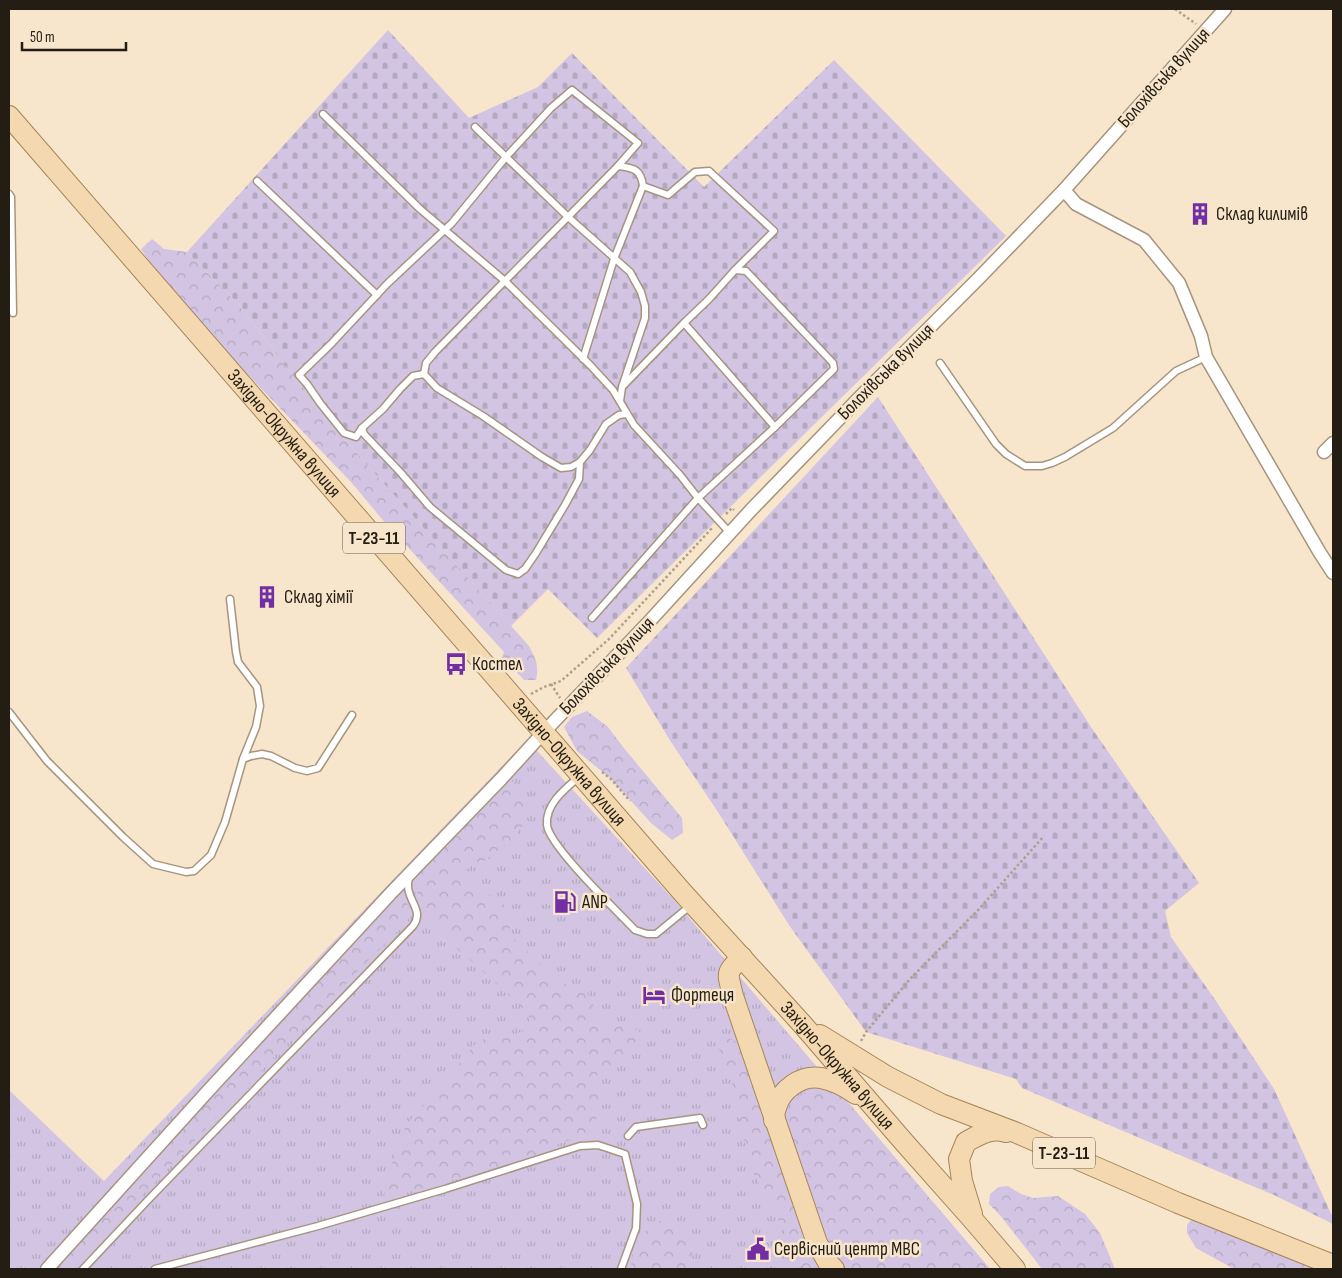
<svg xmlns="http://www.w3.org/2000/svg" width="1342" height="1278" viewBox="0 0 1342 1278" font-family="'Sofia Sans Condensed',sans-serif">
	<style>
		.grass { fill: url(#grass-tufts) }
		.forest { fill: url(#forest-crowns) }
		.cemetery { fill: url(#cemetery-stones) }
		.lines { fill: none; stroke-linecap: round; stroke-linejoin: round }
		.lane-casing { stroke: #a6957e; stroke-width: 9 }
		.street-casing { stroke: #a6957e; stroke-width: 15 }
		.primary-casing { stroke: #a68657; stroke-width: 22 }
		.path { stroke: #aea08c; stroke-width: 2.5; stroke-dasharray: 2.5 2.5; stroke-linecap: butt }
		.lane { stroke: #fff; stroke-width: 6 }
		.street { stroke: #fff; stroke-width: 12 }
		.primary { stroke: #f4d8b0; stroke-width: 20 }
		.labels { text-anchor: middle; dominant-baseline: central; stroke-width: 5; stroke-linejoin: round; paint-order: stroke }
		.shield { fill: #f7e5cc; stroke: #63594a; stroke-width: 1 }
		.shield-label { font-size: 18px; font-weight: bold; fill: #231d13 }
		.street-label { font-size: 19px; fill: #231d13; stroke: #f7e5cc }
		.poi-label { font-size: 19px; fill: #231d13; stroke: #f7e5cc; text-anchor: start }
	</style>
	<defs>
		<pattern id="grass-tufts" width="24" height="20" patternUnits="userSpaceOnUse" patternTransform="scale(1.25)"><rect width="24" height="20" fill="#d2c4e2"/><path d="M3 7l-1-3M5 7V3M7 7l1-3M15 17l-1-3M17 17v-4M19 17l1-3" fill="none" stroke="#b4a8c1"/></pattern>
		<pattern id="forest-crowns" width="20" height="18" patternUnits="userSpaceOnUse" patternTransform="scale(1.25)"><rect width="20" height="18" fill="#d2c4e2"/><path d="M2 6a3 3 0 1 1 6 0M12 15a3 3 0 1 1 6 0" fill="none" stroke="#b4a8c1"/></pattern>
		<pattern id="cemetery-stones" width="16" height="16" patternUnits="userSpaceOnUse" patternTransform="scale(1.25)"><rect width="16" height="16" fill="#d2c4e2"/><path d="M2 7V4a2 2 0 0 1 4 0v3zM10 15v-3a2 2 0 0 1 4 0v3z" fill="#b4a8c1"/></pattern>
	</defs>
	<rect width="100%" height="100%" fill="#f7e5cc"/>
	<path class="grass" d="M527 740 674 900 990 1269H9V1090L104 1181Z"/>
	<g class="forest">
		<path d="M152 239 164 249 187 252 239 305 288 369 355 451 529 646C536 660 539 664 536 680H524L502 657 504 652 382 519 351 482 232 358 153 267 141 249Z"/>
		<path d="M587 711 608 727 623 747 682 818 683 833 672 840 651 823 611 779 577 751 564 727 572 717Z"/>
		<path d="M501 779C525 783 523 788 530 809L523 825 513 839 483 862H476L464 872V882L475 885 513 911 515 920 509 929 518 945 533 955 557 982 578 988 584 986 593 1005 599 1024C612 1025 631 1025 642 1033L637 1041 625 1048C620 1068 620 1070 599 1071L596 1078 600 1102 596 1121 583 1135 542 1150 531 1161 517 1167 448 1181 387 1198 384 1196 386 1182 399 1142 407 1124 447 1079 474 1045 487 1037 497 1035 506 1037 515 1035 523 1030 529 1022V1015L505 991 453 945 426 915 420 903 417 891 416 883 422 861Z"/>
		<path d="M396 900C404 900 408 903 411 910L408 920 276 1055 72 1269H53L260 1042 385 910Z"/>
		<path d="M727 1037 742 1045 826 1269H803L767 1197 752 1171 741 1128 731 1078 716 1042Z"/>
		<path d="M812 1091 842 1095 990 1269H846L834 1256 817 1223 787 1130C786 1118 789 1104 800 1096 803 1094 808 1092 812 1091Z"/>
		<path d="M1008 1186 1021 1194 1033 1198 1058 1196 1085 1214 1100 1233 1115 1269H1042L1000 1215 989 1204 990 1194 999 1187Z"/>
		<path d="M1193 1218 1327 1269H1234L1196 1248 1187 1233V1225Z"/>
		<path d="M660 1221H669L674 1224 675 1234 685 1242 691 1244 693 1247 691 1269H630L634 1250 642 1234Z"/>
	</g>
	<g class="cemetery">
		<path d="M388 30 469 118 538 87 572 53 704 187 834 60 1006 236 597 638 548 589 511 626 355 451 288 369 239 305 187 252Z"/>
		<path d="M878 397 1091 727 1199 883 1165 911 1171 937 1216 1001 1274 1089 1333 1218V1224L1274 1195 1022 1088 1016 1079 866 1032 789 925 718 812 671 742 626 668Z"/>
	</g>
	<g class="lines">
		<defs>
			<g id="lane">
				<path d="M323 114 420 209 505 281 590 365 613 390 634 425 680 475 698 498 730 533"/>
				<path d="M618 166 435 352 426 363 424 374 437 388 483 416 542 457 561 468 571 467 580 462 590 450 606 424 619 415 627 414"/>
				<path d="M257 181 377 295"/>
				<path d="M643 186 668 195 695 172 709 171 774 231 735 270"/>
				<path d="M9 194 11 197 13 313"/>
				<path d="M684 323 775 427"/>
				<path d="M583 359 614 259 643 186C641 170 635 168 618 166L638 143 572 90 551 108 506 157 567 216 630 272 641 292 645 306V318L622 387"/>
				<path d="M940 363 996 444 1006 454 1025 466H1042L1052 463 1065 457 1113 428 1176 371 1206 357"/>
				<path d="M424 374 413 376 400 389 383 409 362 428 356 437 344 433 320 403 307 384 299 375 331 344 387 284 452 223 506 157 475 127"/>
				<path d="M362 428 364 434 401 473 430 507 506 570 518 574 525 569 536 553 565 505 579 479 580 462"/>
				<path d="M592 618 698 498 775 427 834 369 833 363 746 271 735 270 709 299 684 323 622 387 620 401"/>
				<path d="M9 712 47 761 123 837 153 864 186 872 194 871 211 855 225 822 243 759 256 727 260 706 257 687 238 662 236 652 230 599"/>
				<path d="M243 759 251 756 262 754 271 756 295 768 307 771 318 768 352 715"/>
				<path d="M580 776C566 788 545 804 547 825 549 846 618 912 635 930L647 934H656L690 906"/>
				<path d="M628 1136 636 1127 700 1118 703 1125"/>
				<path d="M83 1269 149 1199 413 926C426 909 403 899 409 878"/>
				<path d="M155 1269 318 1226 445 1189 580 1146 598 1145 625 1154 637 1204 636 1228 621 1269"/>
			</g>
			<g id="street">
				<path d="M1064 190 1076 204 1144 240 1179 283 1201 336 1206 357 1320 553 1333 573"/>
				<path d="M1324 452 1333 443"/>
				<path d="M47 1269 208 1091 391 893 501 779 543 733 647 624 751 510 865 392 978 279 1064 190 1225 9"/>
			</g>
			<g id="primary">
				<path id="s1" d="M9 116 683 893 803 1025 903 1141 974 1221 1015 1269"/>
				<path d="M742 957C724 974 728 973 733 996L817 1243 829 1264 834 1269"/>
				<path d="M820 1035 888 1077 941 1104 1017 1133 1178 1203 1333 1265"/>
				<path d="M774 1120C775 1116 774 1112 776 1108 781 1089 801 1075 821 1078 834 1080 846 1087 856 1094"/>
				<path d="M972 1214 962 1181 959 1159 966 1142C979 1135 991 1127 1006 1132"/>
			</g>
		</defs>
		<use href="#lane" class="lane-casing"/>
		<use href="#street" class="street-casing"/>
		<use href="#primary" class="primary-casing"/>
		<g class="path">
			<path d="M1175 9 1196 24"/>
			<path d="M726 514 732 508 734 510"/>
			<path d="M551 684 560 698"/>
			<path d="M531 694 544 687 561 681 609 639 713 527"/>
			<path d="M602 772 611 779 630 801"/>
			<path d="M861 1041 866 1032 910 979 979 909 1044 836"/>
		</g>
		<use href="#lane" class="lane"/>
		<use href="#street" class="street"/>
		<use href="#primary" class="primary"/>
	</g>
	<defs>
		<symbol id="building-bare" viewBox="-9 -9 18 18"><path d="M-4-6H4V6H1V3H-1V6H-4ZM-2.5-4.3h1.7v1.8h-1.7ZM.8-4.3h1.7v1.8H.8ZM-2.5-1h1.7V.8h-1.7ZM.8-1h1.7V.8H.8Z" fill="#722fa4" stroke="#f7e5cc" stroke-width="2.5" paint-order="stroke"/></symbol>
		<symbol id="bus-bare" viewBox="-9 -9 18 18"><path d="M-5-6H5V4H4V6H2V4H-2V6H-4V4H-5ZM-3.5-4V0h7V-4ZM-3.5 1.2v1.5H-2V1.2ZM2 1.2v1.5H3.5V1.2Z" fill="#722fa4" stroke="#f7e5cc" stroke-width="2.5" paint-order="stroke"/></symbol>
		<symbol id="fuel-bare" viewBox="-9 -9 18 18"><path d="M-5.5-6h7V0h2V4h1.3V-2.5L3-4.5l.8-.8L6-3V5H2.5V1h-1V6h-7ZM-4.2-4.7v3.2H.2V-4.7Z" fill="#722fa4" stroke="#f7e5cc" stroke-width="2.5" paint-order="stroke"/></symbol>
		<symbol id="hotel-bare" viewBox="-9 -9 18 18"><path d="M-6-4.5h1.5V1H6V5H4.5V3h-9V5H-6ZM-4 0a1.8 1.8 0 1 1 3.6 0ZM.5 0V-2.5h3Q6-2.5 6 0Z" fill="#722fa4" stroke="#f7e5cc" stroke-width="2.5" paint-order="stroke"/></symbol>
		<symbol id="civic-bare" viewBox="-9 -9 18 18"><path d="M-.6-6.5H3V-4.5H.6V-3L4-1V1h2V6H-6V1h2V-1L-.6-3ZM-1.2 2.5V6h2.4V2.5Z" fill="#722fa4" stroke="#f7e5cc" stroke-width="2.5" paint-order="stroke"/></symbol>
	</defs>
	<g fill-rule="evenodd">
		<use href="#building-bare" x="1184" y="198" width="32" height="32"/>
		<use href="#building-bare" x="251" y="581" width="32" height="32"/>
		<use href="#bus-bare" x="440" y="648" width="32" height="32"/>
		<use href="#fuel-bare" x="549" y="886" width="32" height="32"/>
		<use href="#hotel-bare" x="638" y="979" width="32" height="32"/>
		<use href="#civic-bare" x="742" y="1233" width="32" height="32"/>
	</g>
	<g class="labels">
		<g class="shield">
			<rect x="343" y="522.5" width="62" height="31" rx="4"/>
			<rect x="1033" y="1137.5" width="62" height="31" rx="4"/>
		</g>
		<g class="shield-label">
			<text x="374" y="538">Т-23-11</text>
			<text x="1064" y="1153">Т-23-11</text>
		</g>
		<g class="street-label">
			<text transform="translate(1164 78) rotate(-48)">Болохівська вулиця</text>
			<text transform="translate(886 372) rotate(-45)">Болохівська вулиця</text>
			<text stroke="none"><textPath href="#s1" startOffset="420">Західно-Окружна вулиця</textPath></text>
			<text transform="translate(607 666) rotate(-46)">Болохівська вулиця</text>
			<text stroke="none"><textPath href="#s1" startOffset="855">Західно-Окружна вулиця</textPath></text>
			<text stroke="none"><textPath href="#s1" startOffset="1260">Західно-Окружна вулиця</textPath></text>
		</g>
		<g class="poi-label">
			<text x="1216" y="214">Склад килимів</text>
			<text x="284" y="597">Склад хімії</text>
			<text x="472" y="664">Костел</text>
			<text x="582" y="902">ANP</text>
			<text x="671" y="995">Фортеця</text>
			<text x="774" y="1249">Сервісний центр МВС</text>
		</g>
	</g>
	<rect width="1342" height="1278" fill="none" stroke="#231d13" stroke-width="20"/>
	<path d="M22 42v8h104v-8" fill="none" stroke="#231d13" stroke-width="2.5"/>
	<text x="30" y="42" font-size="15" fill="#231d13" stroke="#f7e5cc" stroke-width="4" paint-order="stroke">50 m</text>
</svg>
